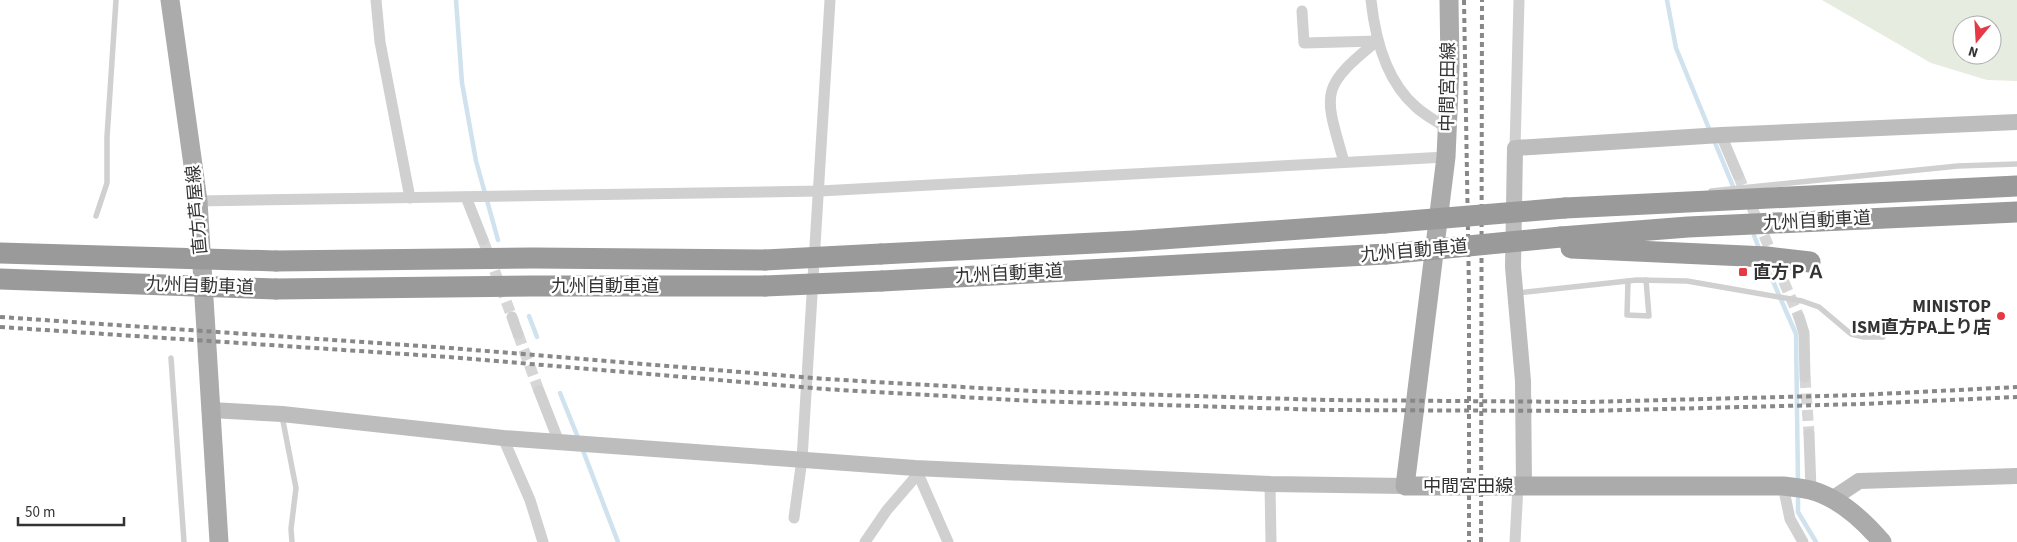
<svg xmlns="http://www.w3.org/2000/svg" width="2017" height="542" viewBox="0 0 2017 542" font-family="'Source Sans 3','Noto Sans JP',sans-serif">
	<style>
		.green { fill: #e6ecdf; fill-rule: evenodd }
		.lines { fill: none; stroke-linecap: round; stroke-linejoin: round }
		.stream { stroke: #cfe2ee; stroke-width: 4.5 }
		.street-tunnel { stroke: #d6d6d6; stroke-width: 11; stroke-dasharray: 11 5.5; stroke-linecap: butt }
		.lane { stroke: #d0d0d0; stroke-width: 5.5 }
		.street { stroke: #d0d0d0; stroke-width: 11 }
		.secondary { stroke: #bdbdbd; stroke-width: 16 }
		.primary { stroke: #ababab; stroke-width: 19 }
		.highway { stroke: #9a9a9a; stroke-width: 21 }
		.rail { stroke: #888; stroke-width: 4; stroke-dasharray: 5 4; stroke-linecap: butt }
		.highway-bridge { stroke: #9a9a9a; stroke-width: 21 }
		.poi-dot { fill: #e63946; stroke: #fff; stroke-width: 2 }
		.labels { text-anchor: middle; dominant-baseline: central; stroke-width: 5; stroke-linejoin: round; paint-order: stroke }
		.street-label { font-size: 18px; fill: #333; stroke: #fff }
		.poi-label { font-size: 18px; font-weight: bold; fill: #333; stroke: #fff; text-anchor: start }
	</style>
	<rect width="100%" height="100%" fill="#fff"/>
	<path class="green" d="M1822 0H2017V81L1987 80 1931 63ZM1962 25H1992V55H1962Z"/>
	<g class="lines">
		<g class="stream">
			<path d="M456 0 462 83 476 161 498 240"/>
			<path d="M1667 0 1676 48 1710 131"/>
			<path d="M1713 138 1735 191"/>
			<path d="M1752 230 1760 251"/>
			<path d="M1765 263 1796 334 1798 484"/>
			<path d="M529 316 537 337"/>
			<path d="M560 393 579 440"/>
			<path d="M582 448 618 542"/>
			<path d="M1798 491V512L1816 542"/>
		</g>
		<g class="street-tunnel">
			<path d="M1738 175 1799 317"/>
			<path d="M483 240 512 317"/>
			<path d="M518 334 539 391"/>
			<path d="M1805 377 1809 434"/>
		</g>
		<g class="lane">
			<path d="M1711 191 1958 166 2017 164"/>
			<path d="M96 216 107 183V137L116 0"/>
			<path d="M1628 281 1627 315 1649 316 1646 280"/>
			<path d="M1517 293 1637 280 1687 281 1802 301 1819 307 1851 334 1864 337H1883"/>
			<path d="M171 358 184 542"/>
			<path d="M282 416 296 488 291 529 292 542"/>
		</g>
		<g class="street">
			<path d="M376 0 380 42 410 198"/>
			<path d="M1371 0C1375 38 1386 81 1416 107 1426 116 1438 122 1448 129"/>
			<path d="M1302 11 1304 43 1377 41"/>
			<path d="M1721 135 1738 175"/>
			<path d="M1515 148 1519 0"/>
			<path d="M1344 162C1324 92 1319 88 1377 41"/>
			<path d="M466 197 483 240"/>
			<path d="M198 201 820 191 1446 157"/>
			<path d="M512 317 518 334"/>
			<path d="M1799 317 1804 333 1805 377"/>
			<path d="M539 391 559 442"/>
			<path d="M1809 434 1811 490"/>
			<path d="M503 438 530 500 543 542"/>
			<path d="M916 469 948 542"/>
			<path d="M1270 484 1271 542"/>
			<path d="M1783 486 1790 519 1803 542"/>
			<path d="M794 518 802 459 830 0"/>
			<path d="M865 542 887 510 918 474"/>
			<path d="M1515 542 1518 486"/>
		</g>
		<g class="secondary">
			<path d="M211 410 282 414 503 438 915 468 1270 484 1405 486"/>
			<path d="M1524 486 1523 381 1513 267 1515 148 1721 135 2017 122"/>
			<path d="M1832 499 1859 481 2017 476"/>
		</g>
		<g class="primary">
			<path d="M170 0 198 201 219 542"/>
			<path d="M1449 0 1450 66 1446 157 1405 486H1783C1792 487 1802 488 1810 490 1838 497 1864 521 1882 542"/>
		</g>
		<g class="highway">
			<path d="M1565 208 2017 186"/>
			<path d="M1561 237 1688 227 2017 212"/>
			<path d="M1571 248 1767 257 1810 262"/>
			<path d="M881 254 1134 241 1385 223"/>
			<path d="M276 261 533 258 765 260"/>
			<path d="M882 281 1386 254"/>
			<path d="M276 289 532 286H765"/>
		</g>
		<g class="rail">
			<path d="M1464 0 1469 291V542"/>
			<path d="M0 317 450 348 825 379 1032 391 1326 400 1587 402 1860 395 2017 387"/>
			<path d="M0 327 449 357 824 389 1032 401 1326 410 1587 411 1861 404 2017 397"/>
			<path d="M1481 542 1482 0"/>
		</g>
		<g class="highway-bridge">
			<path d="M1385 223 1565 208"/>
			<path d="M0 253 276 261"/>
			<path d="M1386 254 1561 237"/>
			<path d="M765 260 881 254"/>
			<path d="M0 279 276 289"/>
			<path d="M765 286 882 281"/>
		</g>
	</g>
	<g class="poi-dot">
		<rect x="1738" y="267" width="10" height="10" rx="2.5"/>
		<circle cx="2001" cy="316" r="5"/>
	</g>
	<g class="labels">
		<g class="street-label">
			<text transform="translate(1448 87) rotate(-89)">中間宮田線</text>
			<text transform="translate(197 210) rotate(-95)">直方芦屋線</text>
			<text transform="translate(1817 221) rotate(-3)">九州自動車道</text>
			<text transform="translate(1414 251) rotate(-5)">九州自動車道</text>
			<text transform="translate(1009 274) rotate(-3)">九州自動車道</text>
			<text transform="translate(200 286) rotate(2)">九州自動車道</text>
			<text x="605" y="286">九州自動車道</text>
			<text x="1468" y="486">中間宮田線</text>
		</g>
		<g class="poi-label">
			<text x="1753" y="272">直方ＰＡ</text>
			<text x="1991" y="306" text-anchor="end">MINISTOP<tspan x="1991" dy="21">ISM直方PA上り店</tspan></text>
		</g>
	</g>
	<g transform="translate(1977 40) rotate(198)"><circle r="24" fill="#ffffff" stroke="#adadad"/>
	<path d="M0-4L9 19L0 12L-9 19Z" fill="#e63946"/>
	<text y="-8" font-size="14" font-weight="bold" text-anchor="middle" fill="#333333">N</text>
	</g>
	<path d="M18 517v8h106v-8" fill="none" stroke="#333333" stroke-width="2.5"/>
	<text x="25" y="517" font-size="15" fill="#333333" stroke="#ffffff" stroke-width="4" paint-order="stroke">50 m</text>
</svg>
